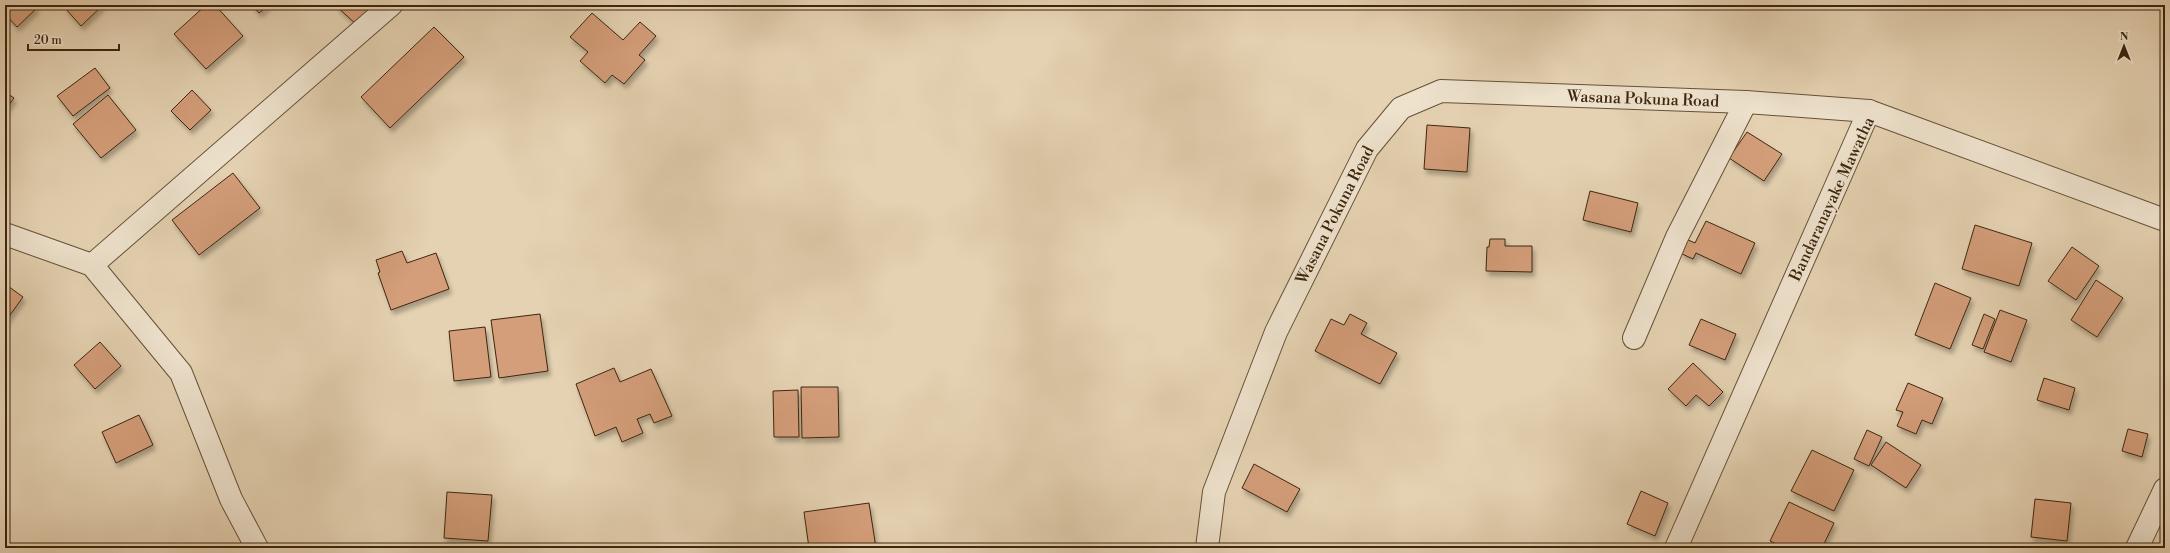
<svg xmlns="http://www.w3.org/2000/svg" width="2170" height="553" viewBox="0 0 2170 553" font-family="'Libre Bodoni',serif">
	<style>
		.building { fill: #d49e7a; stroke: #3d260e; filter: url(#shadow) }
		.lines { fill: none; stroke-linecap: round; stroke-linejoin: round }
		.minor-casing { stroke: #675137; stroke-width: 24 }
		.minor { stroke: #eee2cd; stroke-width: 22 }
		.labels { text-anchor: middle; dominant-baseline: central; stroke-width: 3; stroke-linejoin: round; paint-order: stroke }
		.street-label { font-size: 16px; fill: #3d260e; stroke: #eee2cd }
	</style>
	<defs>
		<filter id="shadow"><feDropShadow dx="2.5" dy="4.5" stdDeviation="2" flood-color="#0004"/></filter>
	</defs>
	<rect width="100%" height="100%" fill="#e5d2b2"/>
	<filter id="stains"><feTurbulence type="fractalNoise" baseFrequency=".005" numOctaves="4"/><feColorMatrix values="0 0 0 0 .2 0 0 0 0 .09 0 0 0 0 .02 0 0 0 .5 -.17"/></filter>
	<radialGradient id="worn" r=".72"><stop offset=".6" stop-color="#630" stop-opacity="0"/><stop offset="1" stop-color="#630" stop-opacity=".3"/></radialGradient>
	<g class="building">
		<path d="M8 5H34L37 8 17 27 5 14V8Z"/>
		<path d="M68 5H103L81 26 65 8Z"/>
		<path d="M206 5H215L243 36 206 69 174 34Z"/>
		<path d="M252 5H269L259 13Z"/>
		<path d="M335 5H377L358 26Z"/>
		<path d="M592 13 623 40 640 22 656 36 639 55 645 60 624 84 612 75 605 83 580 61 588 52 570 37Z"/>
		<path d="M434 27 464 57 390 128 361 97Z"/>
		<path d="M95 68 110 88 73 116 57 96Z"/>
		<path d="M192 90 211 110 190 130 171 111Z"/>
		<path d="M5 92 14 98 5 110Z"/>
		<path d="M108 95 136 130 101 158 73 124Z"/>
		<path d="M1427 125 1470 128 1467 172 1424 169Z"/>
		<path d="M1747 132 1782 154 1764 181 1729 158Z"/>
		<path d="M233 173 260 208 199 255 172 220Z"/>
		<path d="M1590 191 1638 203 1631 232 1583 220Z"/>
		<path d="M1706 221 1755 243 1741 274 1696 253 1693 259 1680 253 1686 239 1695 243Z"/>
		<path d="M1975 225 2032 243 2019 286 1962 269Z"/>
		<path d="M1490 239H1505V246H1532V272L1486 271 1487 247H1489Z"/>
		<path d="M2072 247 2099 266 2076 300 2048 281Z"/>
		<path d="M402 251 407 263 436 253 449 289 391 310 378 273 380 272 376 260Z"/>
		<path d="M2096 280 2123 298 2097 337 2071 320Z"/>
		<path d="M1935 283 1971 298 1950 349 1915 335Z"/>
		<path d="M5 284 23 297 5 322Z"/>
		<path d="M2000 310 2027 320 2011 362 1984 352Z"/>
		<path d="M540 314 548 371 499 378 491 320Z"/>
		<path d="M1350 314 1367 323 1361 334 1397 353 1380 384 1315 351 1331 319 1344 325Z"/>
		<path d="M1984 314 1995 319 1983 349 1972 345Z"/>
		<path d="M1701 319 1736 334 1725 360 1689 345Z"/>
		<path d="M485 327 491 377 454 381 449 331Z"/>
		<path d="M100 342 121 366 95 389 74 365Z"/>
		<path d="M1693 363 1723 392 1709 406 1696 395 1686 406 1668 389Z"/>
		<path d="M614 368 620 382 651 369 672 416 654 423 650 414 637 419 643 433 622 442 616 427 595 436 576 384Z"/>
		<path d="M2044 378 2075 388 2069 410 2037 400Z"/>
		<path d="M1908 383 1943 398 1932 424 1922 420 1916 434 1897 426 1903 412 1896 410Z"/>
		<path d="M801 387H838L839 437 802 438Z"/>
		<path d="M798 390 799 437H774L773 391Z"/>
		<path d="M139 415 153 445 116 463 102 432Z"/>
		<path d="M2128 429 2148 434 2142 457 2122 451Z"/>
		<path d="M1867 430 1882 437 1869 466 1854 459Z"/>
		<path d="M1886 442 1921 465 1906 488 1871 465Z"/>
		<path d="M1812 450 1854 470 1834 511 1791 491Z"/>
		<path d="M1254 464 1300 489 1287 512 1242 488Z"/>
		<path d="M1641 491 1668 503 1655 536 1627 524Z"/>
		<path d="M447 492 492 495 488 541 444 538Z"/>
		<path d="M2035 499 2071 503 2067 541 2031 537Z"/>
		<path d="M1789 502 1834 523 1822 548H1785L1770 541Z"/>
		<path d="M869 503 876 548H809L804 512Z"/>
	</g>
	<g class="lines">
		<defs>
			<g id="minor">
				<path d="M5 234 92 265 181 373 231 499 257 548"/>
				<path d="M92 265 391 5"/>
				<path d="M1634 338 1677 237 1746 102"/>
				<path d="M1207 548 1214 492 1276 332 1367 149 1401 108 1441 91 1746 102 1869 111"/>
				<path d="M1676 548 1869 111 2162 219"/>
				<path d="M2137 548 2165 489"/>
			</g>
		</defs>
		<use href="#minor" class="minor-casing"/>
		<use href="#minor" class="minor"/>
	</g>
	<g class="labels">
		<g class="street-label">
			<text transform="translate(1643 99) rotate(2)">Wasana Pokuna Road</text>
			<text transform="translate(1832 199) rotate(-65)">Bandaranayake Mawatha</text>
			<text transform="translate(1335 215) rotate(-63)">Wasana Pokuna Road</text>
		</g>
	</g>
	<rect width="2170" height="553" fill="none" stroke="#e5d2b2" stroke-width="20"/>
	<rect x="6" y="6" width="2158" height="541" fill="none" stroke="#3d260e" stroke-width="2"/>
	<rect x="10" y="10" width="2150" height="533" fill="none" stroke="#3d260e"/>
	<g transform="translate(2124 46)" stroke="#eee2cd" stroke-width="3" paint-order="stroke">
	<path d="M0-3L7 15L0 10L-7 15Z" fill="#3d260e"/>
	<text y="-6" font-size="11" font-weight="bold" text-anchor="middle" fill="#3d260e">N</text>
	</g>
	<path d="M28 44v6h91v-6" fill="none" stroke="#3d260e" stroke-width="2"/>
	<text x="34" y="44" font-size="12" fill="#3d260e" stroke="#eee2cd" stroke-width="3" paint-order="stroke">20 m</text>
	<rect width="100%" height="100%" filter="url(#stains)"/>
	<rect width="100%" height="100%" fill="url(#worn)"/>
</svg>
